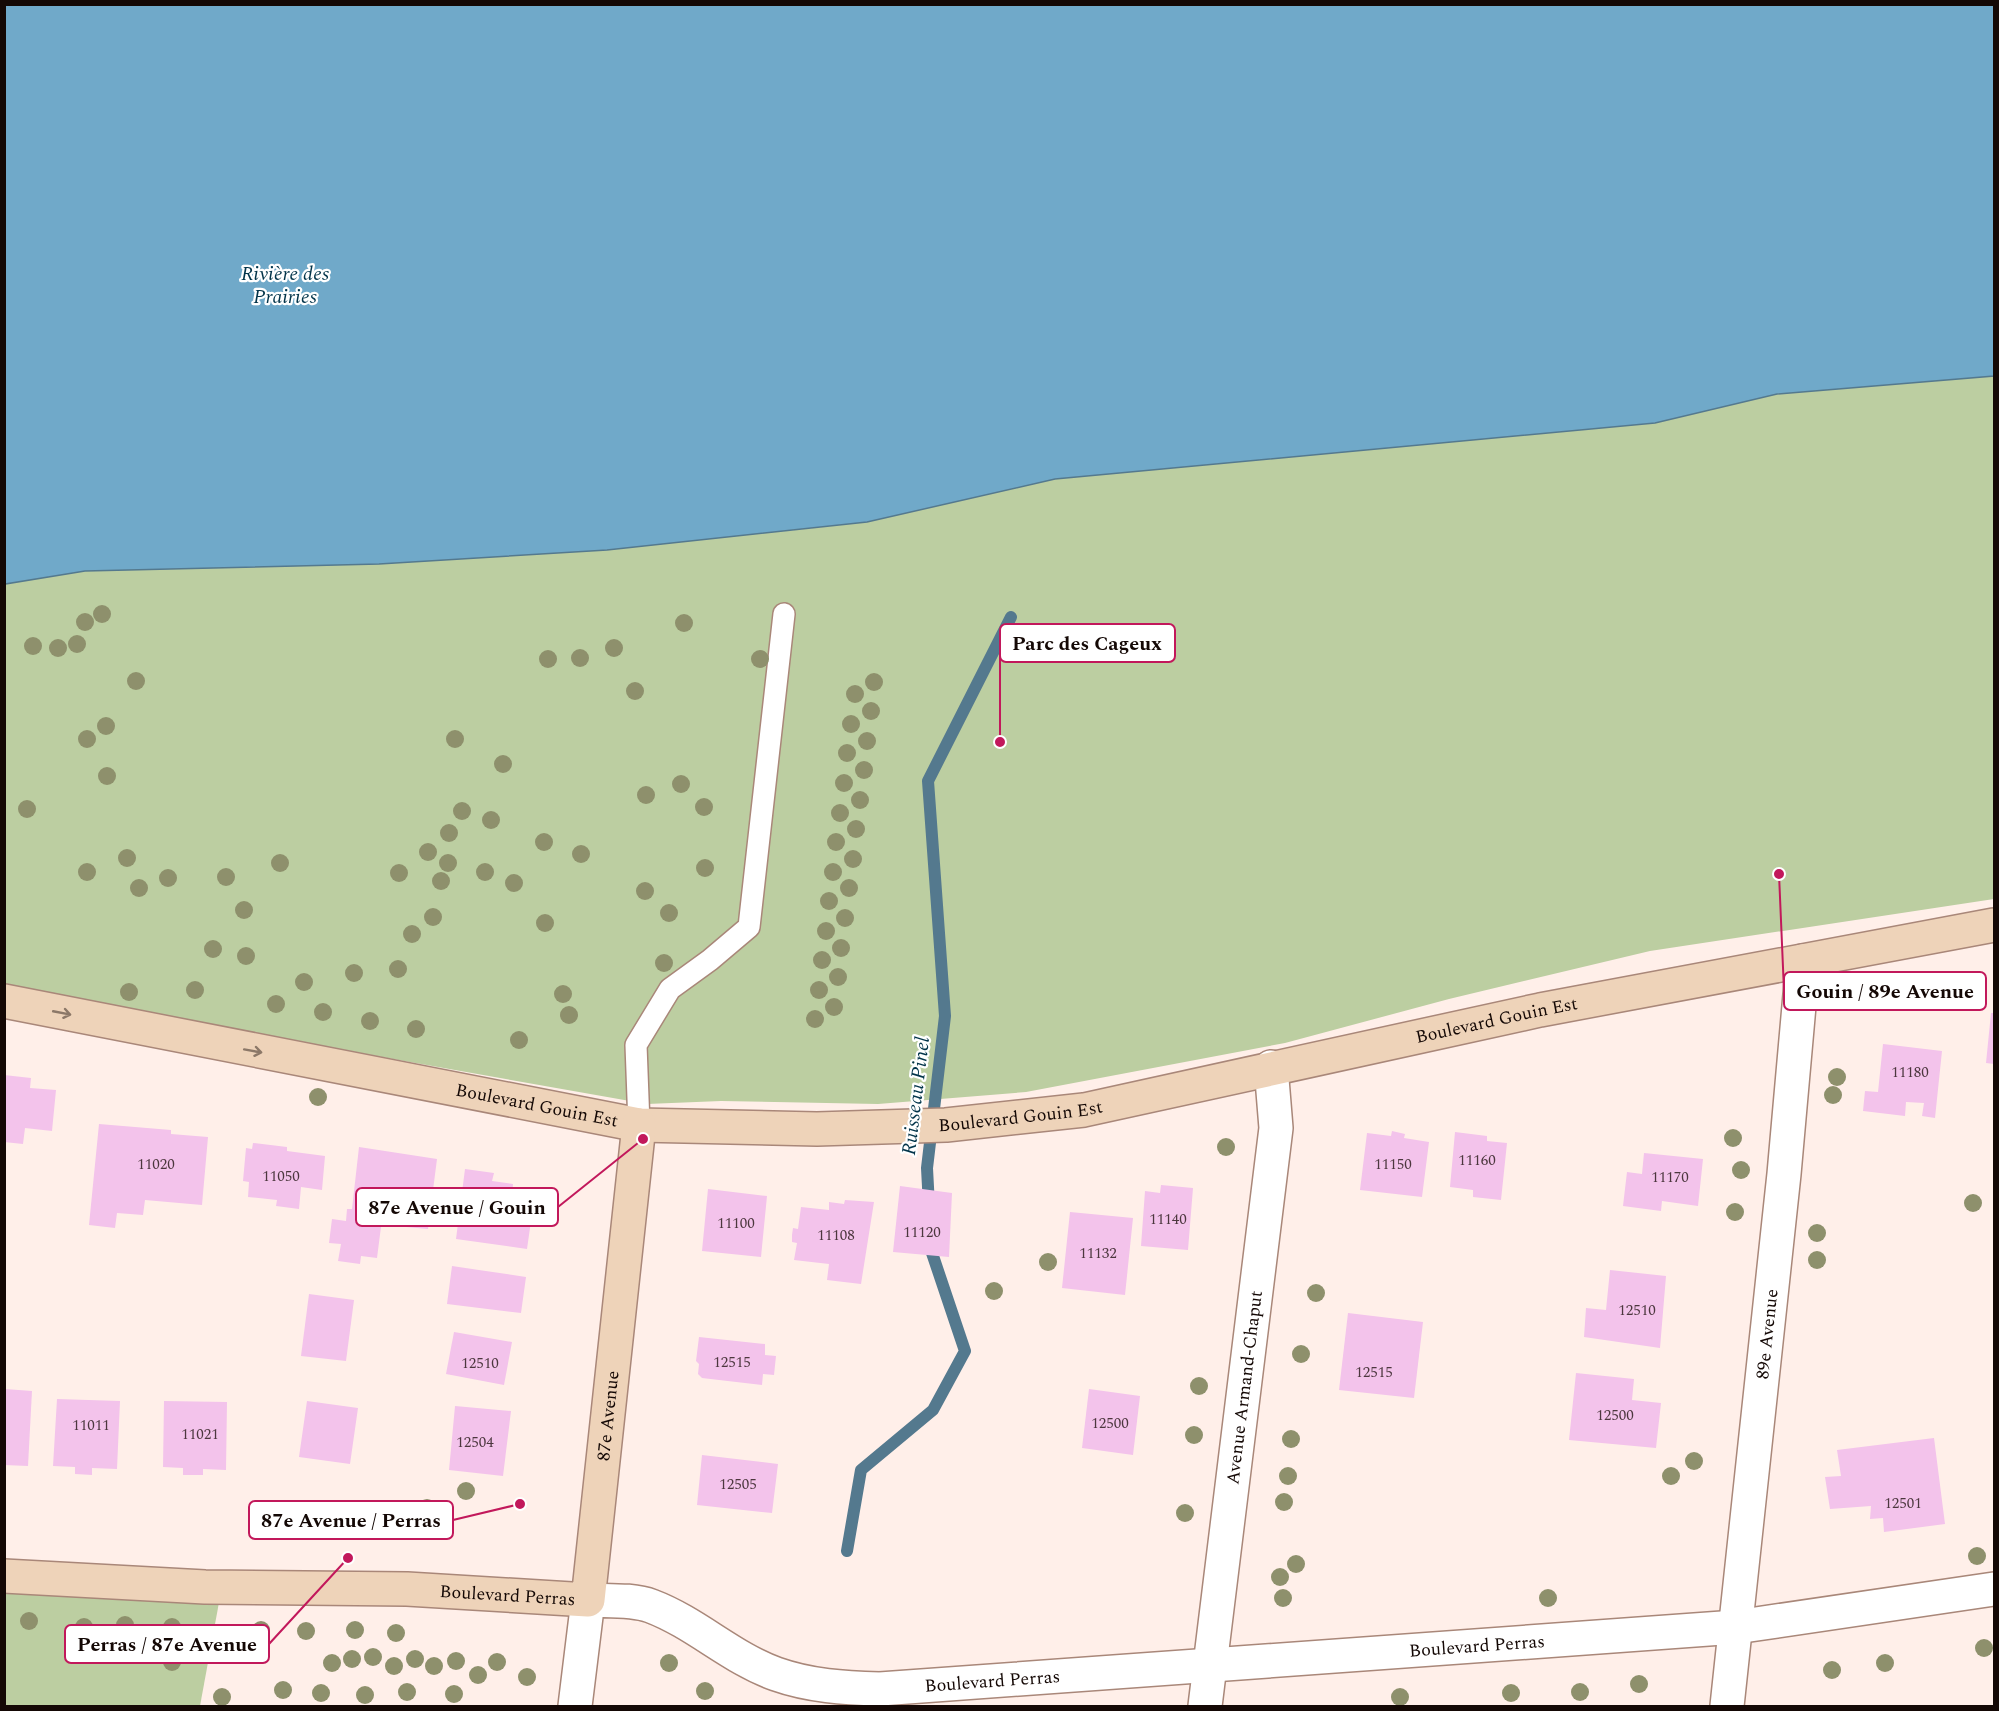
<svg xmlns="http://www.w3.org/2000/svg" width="1999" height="1711" viewBox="0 0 1999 1711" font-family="Spectral,serif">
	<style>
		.green { fill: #bccea1 }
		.water { fill: #70a9c9; stroke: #54798e; stroke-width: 1.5 }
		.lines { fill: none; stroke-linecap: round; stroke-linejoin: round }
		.stream { stroke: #54798e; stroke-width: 12 }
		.building { fill: #f3c3eb }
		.lane-casing { stroke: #a98779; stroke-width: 24 }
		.street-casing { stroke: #a98779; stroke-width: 36 }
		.secondary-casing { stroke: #a98779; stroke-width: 36 }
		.lane { stroke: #fff; stroke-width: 21 }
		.street { stroke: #fff; stroke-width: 33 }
		.secondary { stroke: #eed3b9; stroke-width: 33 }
		.tree { fill: #8e906c }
		.oneway { stroke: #8c7868 }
		.labels { text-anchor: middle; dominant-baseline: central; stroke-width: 4.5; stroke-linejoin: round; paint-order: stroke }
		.number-label { font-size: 15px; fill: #4c373e }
		.street-label { font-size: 18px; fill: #140805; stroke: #fff }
		.water-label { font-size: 20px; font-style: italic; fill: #02344a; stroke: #fff }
		.leader { fill: none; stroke: #c2185b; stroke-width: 2 }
		.callout-dot { fill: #c2185b; stroke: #fff; stroke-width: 2 }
		.callout { fill: #fff; stroke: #c2185b; stroke-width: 2 }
		.callout-label { font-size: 20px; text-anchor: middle; font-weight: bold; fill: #140805 }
	</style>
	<rect width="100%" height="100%" fill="#ffefe9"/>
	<g class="green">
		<path d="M1994 376V899L1650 951 1449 999 1285 1043 1026 1092 878 1104 721 1101 647 1104 376 1056 5 984V584L85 571 785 531 867 522 1054 479 1655 423 1777 394Z"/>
		<path d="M5 1576 222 1586 200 1706H5Z"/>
	</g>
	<path class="water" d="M5 4 1994 5V376L1777 394 1655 423 1055 479 867 522 607 550 379 564 85 571 5 584Z"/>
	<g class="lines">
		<g class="stream">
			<path d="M929 1206 927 1168 945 1016 928 781 1011 617"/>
			<path d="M847 1551 861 1470 933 1410 965 1351 931 1250V1241"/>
		</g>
	</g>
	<g class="building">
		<path d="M1991 1013H1994V1064L1986 1063Z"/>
		<path d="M1883 1044 1942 1051 1935 1118 1922 1116 1924 1103 1906 1102 1905 1116 1863 1111 1865 1091 1878 1092Z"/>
		<path d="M4 1075 31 1078 30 1088 56 1090 52 1131 25 1128 23 1144 4 1142Z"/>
		<path d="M99 1124 171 1130V1134L208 1137 202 1205 145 1200 143 1215 117 1213 115 1228 89 1225Z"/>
		<path d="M1392 1131 1405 1134 1404 1138 1429 1142 1422 1197 1360 1190 1367 1133 1391 1136Z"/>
		<path d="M1455 1132 1487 1136V1141L1507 1143 1501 1200 1473 1197V1190L1450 1187Z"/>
		<path d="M253 1143 287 1147V1151L325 1156 322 1190 301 1187 299 1209 276 1206 277 1200 248 1197 249 1182 243 1181 246 1148 252 1149Z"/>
		<path d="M359 1147 437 1159 428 1229 395 1226V1220L382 1219 377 1258 361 1256 360 1264 338 1261 341 1244 329 1243 332 1219 346 1221 347 1209H352Z"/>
		<path d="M1644 1153 1703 1159 1698 1206 1662 1201 1661 1211 1623 1206 1627 1172 1642 1174Z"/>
		<path d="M465 1169 494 1173 492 1181 513 1184 512 1197 534 1200 527 1249 456 1239Z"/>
		<path d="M1161 1185 1193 1188 1188 1250 1141 1246 1145 1191 1160 1193Z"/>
		<path d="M900 1186 952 1193 949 1257 893 1252Z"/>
		<path d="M708 1189 767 1196 761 1257 702 1251Z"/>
		<path d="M845 1200 874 1202 861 1284 827 1280 829 1264 794 1260 797 1243 792 1242V1235L793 1228 798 1229 801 1207 829 1210V1202L844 1204Z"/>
		<path d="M1070 1212 1133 1218 1125 1295 1062 1288Z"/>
		<path d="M452 1266 526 1277 521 1313 447 1304Z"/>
		<path d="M1610 1270 1666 1276 1660 1348 1584 1337 1586 1308 1606 1310Z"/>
		<path d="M309 1294 354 1300 346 1361 301 1356Z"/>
		<path d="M1348 1313 1423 1322 1414 1398 1339 1390Z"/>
		<path d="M454 1332 512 1342 504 1385 446 1374Z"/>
		<path d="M699 1337 765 1344V1355L776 1356 774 1375 763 1374 762 1385 702 1378 698 1374 699 1364 696 1361Z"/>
		<path d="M1576 1373 1634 1379 1632 1400 1661 1403 1656 1448 1569 1440Z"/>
		<path d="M5 1389 32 1391 28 1466 4 1465Z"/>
		<path d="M1089 1389 1140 1396 1133 1455 1082 1448Z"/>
		<path d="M57 1399 120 1401 117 1469 92 1468V1475L75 1474V1467L53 1466Z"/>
		<path d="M164 1401 227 1402 226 1470 203 1469V1475H183V1468L163 1467Z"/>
		<path d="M307 1401 358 1408 350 1464 299 1457Z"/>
		<path d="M455 1406 511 1411 503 1476 449 1470Z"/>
		<path d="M1934 1438 1945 1524 1884 1532 1883 1518 1870 1519 1871 1506 1830 1509 1825 1477 1841 1476 1837 1450Z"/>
		<path d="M702 1455 778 1464 772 1513 697 1505Z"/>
	</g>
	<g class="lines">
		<defs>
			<path id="lane" d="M639 1125 636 1045 670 989 710 960 749 927 784 614"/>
			<g id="street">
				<path id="s1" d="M575 1706 588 1600C607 1601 633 1599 651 1606 696 1623 731 1658 776 1674 810 1686 844 1688 880 1689L1736 1627 1994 1589"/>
				<path id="s2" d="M1205 1706 1276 1128 1271 1067"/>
				<path id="s3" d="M1727 1706 1784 1174 1803 961"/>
			</g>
			<g id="secondary">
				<path id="s4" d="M4 1001 639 1125 817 1129 946 1125 1084 1110 1540 1010 1994 925"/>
				<path id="s5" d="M4 1576 205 1587 407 1589 588 1600 639 1125"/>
			</g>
		</defs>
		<use href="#lane" class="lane-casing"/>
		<use href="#street" class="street-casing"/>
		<use href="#secondary" class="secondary-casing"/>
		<use href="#lane" class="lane"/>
		<use href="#street" class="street"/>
		<use href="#secondary" class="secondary"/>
	</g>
	<g class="tree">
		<circle cx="102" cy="614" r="9"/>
		<circle cx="85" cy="622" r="9"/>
		<circle cx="684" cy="623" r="9"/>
		<circle cx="77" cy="644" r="9"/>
		<circle cx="33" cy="646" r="9"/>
		<circle cx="58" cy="648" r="9"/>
		<circle cx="614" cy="648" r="9"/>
		<circle cx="580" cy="658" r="9"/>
		<circle cx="548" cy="659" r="9"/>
		<circle cx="760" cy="659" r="9"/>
		<circle cx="136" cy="681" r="9"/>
		<circle cx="874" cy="682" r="9"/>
		<circle cx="635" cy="691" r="9"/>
		<circle cx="855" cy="694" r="9"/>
		<circle cx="871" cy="711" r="9"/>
		<circle cx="851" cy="724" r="9"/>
		<circle cx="106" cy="726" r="9"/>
		<circle cx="87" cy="739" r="9"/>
		<circle cx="455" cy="739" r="9"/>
		<circle cx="867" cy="741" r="9"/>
		<circle cx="847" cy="753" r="9"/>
		<circle cx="503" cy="764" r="9"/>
		<circle cx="864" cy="770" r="9"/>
		<circle cx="107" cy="776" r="9"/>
		<circle cx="844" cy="783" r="9"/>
		<circle cx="681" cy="784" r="9"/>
		<circle cx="646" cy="795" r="9"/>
		<circle cx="860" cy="800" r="9"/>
		<circle cx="704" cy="807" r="9"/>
		<circle cx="27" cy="809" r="9"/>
		<circle cx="462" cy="811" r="9"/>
		<circle cx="840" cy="813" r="9"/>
		<circle cx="491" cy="820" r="9"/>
		<circle cx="856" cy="829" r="9"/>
		<circle cx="449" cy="833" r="9"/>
		<circle cx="544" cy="842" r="9"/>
		<circle cx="836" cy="842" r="9"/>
		<circle cx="428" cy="852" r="9"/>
		<circle cx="581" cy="854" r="9"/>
		<circle cx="127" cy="858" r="9"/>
		<circle cx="853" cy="859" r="9"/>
		<circle cx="280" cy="863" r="9"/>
		<circle cx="448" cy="863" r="9"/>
		<circle cx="705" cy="868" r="9"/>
		<circle cx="87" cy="872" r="9"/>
		<circle cx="485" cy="872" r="9"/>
		<circle cx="833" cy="872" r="9"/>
		<circle cx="399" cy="873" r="9"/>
		<circle cx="226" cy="877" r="9"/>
		<circle cx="168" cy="878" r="9"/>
		<circle cx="441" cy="881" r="9"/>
		<circle cx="514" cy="883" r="9"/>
		<circle cx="139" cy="888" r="9"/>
		<circle cx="849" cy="888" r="9"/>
		<circle cx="645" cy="891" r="9"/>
		<circle cx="829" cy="901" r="9"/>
		<circle cx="244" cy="910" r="9"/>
		<circle cx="669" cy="913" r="9"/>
		<circle cx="433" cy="917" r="9"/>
		<circle cx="845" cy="918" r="9"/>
		<circle cx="545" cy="923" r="9"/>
		<circle cx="826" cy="931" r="9"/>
		<circle cx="412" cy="934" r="9"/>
		<circle cx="841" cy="948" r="9"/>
		<circle cx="213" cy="949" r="9"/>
		<circle cx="246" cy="956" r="9"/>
		<circle cx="822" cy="960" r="9"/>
		<circle cx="664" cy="963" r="9"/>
		<circle cx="398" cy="969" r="9"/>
		<circle cx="354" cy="973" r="9"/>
		<circle cx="838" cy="977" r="9"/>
		<circle cx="304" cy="982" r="9"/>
		<circle cx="195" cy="990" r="9"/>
		<circle cx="819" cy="990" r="9"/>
		<circle cx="129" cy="992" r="9"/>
		<circle cx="563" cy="994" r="9"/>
		<circle cx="276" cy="1004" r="9"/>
		<circle cx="834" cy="1007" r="9"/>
		<circle cx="323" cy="1012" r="9"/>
		<circle cx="569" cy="1015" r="9"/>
		<circle cx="815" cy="1019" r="9"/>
		<circle cx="370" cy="1021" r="9"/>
		<circle cx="416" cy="1029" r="9"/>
		<circle cx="519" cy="1040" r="9"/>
		<circle cx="1837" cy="1077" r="9"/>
		<circle cx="1833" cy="1095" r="9"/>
		<circle cx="318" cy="1097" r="9"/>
		<circle cx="1733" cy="1138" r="9"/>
		<circle cx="1226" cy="1147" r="9"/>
		<circle cx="1741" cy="1170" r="9"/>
		<circle cx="1973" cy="1203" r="9"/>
		<circle cx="1735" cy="1212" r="9"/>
		<circle cx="1817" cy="1233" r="9"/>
		<circle cx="1817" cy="1260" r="9"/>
		<circle cx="1048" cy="1262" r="9"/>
		<circle cx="994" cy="1291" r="9"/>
		<circle cx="1316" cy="1293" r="9"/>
		<circle cx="1301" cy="1354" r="9"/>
		<circle cx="1199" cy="1386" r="9"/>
		<circle cx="1194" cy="1435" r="9"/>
		<circle cx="1291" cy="1439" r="9"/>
		<circle cx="1694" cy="1461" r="9"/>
		<circle cx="1288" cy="1476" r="9"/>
		<circle cx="1671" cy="1476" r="9"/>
		<circle cx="466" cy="1491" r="9"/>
		<circle cx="1284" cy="1502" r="9"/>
		<circle cx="427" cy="1508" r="9"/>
		<circle cx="1185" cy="1513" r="9"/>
		<circle cx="1977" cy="1556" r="9"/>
		<circle cx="1296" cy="1564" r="9"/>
		<circle cx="1280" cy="1577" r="9"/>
		<circle cx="1283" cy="1598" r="9"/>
		<circle cx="1548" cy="1598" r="9"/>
		<circle cx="29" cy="1621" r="9"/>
		<circle cx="125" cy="1625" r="9"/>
		<circle cx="84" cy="1627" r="9"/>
		<circle cx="172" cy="1627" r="9"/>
		<circle cx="261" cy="1630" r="9"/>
		<circle cx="355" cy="1630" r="9"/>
		<circle cx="306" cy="1631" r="9"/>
		<circle cx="396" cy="1633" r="9"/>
		<circle cx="1984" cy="1648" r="9"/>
		<circle cx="155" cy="1655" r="9"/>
		<circle cx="373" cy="1657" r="9"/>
		<circle cx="352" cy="1659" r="9"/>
		<circle cx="415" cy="1659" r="9"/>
		<circle cx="456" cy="1661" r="9"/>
		<circle cx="172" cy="1662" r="9"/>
		<circle cx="497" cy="1662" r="9"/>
		<circle cx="332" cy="1663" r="9"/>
		<circle cx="669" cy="1663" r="9"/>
		<circle cx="1885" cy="1663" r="9"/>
		<circle cx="394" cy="1666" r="9"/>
		<circle cx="434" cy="1666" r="9"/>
		<circle cx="1832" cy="1670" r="9"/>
		<circle cx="478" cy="1675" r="9"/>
		<circle cx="527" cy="1677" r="9"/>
		<circle cx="1639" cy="1684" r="9"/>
		<circle cx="283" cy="1690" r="9"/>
		<circle cx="705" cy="1691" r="9"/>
		<circle cx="407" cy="1692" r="9"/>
		<circle cx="1580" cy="1692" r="9"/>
		<circle cx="321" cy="1693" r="9"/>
		<circle cx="1511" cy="1693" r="9"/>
		<circle cx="454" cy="1694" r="9"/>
		<circle cx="365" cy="1695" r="9"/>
		<circle cx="222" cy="1697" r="9"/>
		<circle cx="1400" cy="1697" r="9"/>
	</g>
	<defs><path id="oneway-shaft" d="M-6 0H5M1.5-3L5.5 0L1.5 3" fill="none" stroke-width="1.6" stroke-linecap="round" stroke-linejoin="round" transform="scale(1.5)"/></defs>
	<g class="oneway">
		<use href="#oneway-shaft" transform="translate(62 1013) rotate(11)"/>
		<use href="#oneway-shaft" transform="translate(253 1051) rotate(10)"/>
	</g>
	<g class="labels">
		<g class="number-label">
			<text x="1910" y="1072">11180</text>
			<text x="1477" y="1160">11160</text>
			<text x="156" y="1164">11020</text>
			<text x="1393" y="1164">11150</text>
			<text x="281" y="1176">11050</text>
			<text x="1670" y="1177">11170</text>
			<text x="1168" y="1219">11140</text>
			<text x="736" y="1223">11100</text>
			<text x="922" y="1232">11120</text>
			<text x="836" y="1235">11108</text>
			<text x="1098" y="1253">11132</text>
			<text x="1637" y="1310">12510</text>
			<text x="732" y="1362">12515</text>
			<text x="480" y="1363">12510</text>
			<text x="1374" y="1372">12515</text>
			<text x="1615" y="1415">12500</text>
			<text x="1110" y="1423">12500</text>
			<text x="91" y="1425">11011</text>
			<text x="200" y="1434">11021</text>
			<text x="475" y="1442">12504</text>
			<text x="738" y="1484">12505</text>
			<text x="1903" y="1503">12501</text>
		</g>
		<g class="street-label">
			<text stroke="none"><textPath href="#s4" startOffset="1515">Boulevard Gouin Est</textPath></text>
			<text stroke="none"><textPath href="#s4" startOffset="543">Boulevard Gouin Est</textPath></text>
			<text stroke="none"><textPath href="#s4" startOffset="1029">Boulevard Gouin Est</textPath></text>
			<text stroke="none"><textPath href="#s3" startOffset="374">89e Avenue</textPath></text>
			<text stroke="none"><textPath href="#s2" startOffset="321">Avenue Armand-Chaput</textPath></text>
			<text stroke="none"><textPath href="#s5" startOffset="770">87e Avenue</textPath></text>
			<text stroke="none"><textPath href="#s5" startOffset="504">Boulevard Perras</textPath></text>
			<text stroke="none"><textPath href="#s1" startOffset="1017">Boulevard Perras</textPath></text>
			<text stroke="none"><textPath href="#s1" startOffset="531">Boulevard Perras</textPath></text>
		</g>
		<g class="water-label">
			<text x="285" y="274">Rivière des<tspan x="285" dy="23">Prairies</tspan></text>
			<text transform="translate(916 1096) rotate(-83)">Ruisseau Pinel</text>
		</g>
	</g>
	<path class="leader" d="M1000 742L1000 643M1779 874L1784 991M643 1139L558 1207M520 1504L453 1520M348 1558L269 1644"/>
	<g class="callout-dot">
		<circle cx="1000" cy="742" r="6"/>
		<circle cx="1779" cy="874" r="6"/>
		<circle cx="643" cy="1139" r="6"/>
		<circle cx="520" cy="1504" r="6"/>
		<circle cx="348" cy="1558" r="6"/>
	</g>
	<g class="callout">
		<rect x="1000" y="624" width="175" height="38" rx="6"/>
		<rect x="1784" y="972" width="202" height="38" rx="6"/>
		<rect x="356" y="1188" width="202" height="38" rx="6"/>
		<rect x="249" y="1501" width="204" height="38" rx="6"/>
		<rect x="65" y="1625" width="204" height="38" rx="6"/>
	</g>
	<g class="callout-label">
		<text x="1087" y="650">Parc des Cageux</text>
		<text x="1885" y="998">Gouin / 89e Avenue</text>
		<text x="457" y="1214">87e Avenue / Gouin</text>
		<text x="351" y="1527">87e Avenue / Perras</text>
		<text x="167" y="1651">Perras / 87e Avenue</text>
	</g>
	<rect width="1999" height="1711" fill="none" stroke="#140805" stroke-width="12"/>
</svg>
